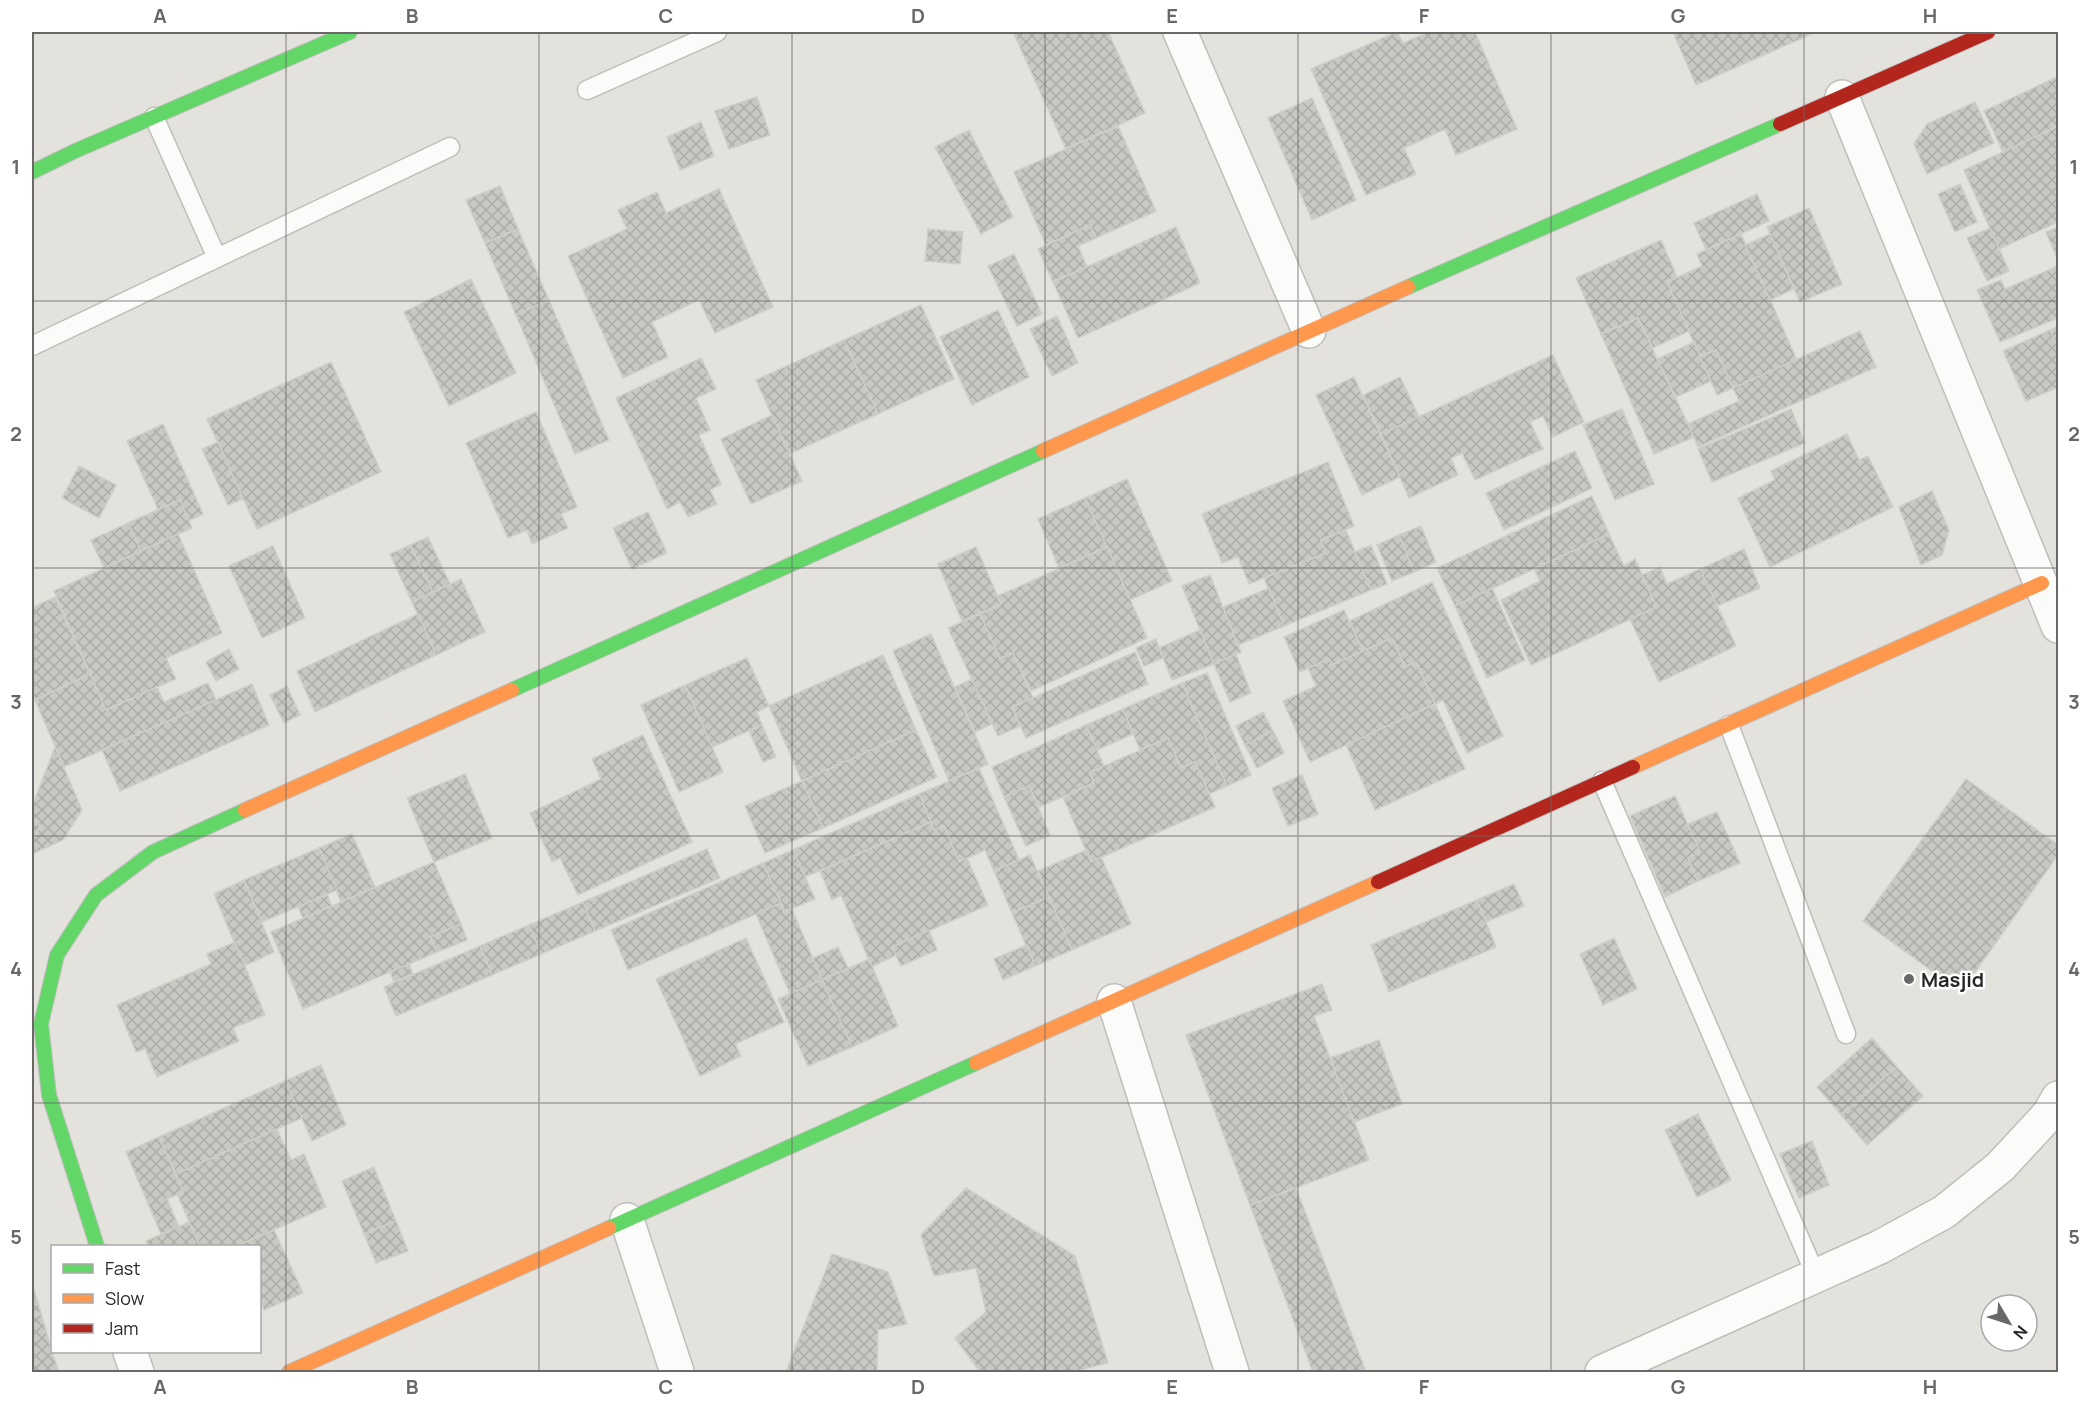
<svg xmlns="http://www.w3.org/2000/svg" width="2090" height="1404" viewBox="0 0 2090 1404" font-family="Manrope,sans-serif">
	<style>
		.building { fill: url(#building-cross-hatch); stroke: #cfcec9; stroke-width: 1.5 }
		.lines { fill: none; stroke-linecap: round; stroke-linejoin: round }
		.lane-casing { stroke: #bebebd; stroke-width: 21 }
		.street-casing { stroke: #bebebd; stroke-width: 36 }
		.fast-casing { stroke: #bebebd; stroke-width: 16 }
		.slow-casing { stroke: #bebebd; stroke-width: 16 }
		.jam-casing { stroke: #bebebd; stroke-width: 16 }
		.lane { stroke: #fbfbfa; stroke-width: 18 }
		.street { stroke: #fbfbfa; stroke-width: 33 }
		.fast { stroke: #63d668; stroke-width: 14 }
		.slow { stroke: #ff974d; stroke-width: 14 }
		.jam { stroke: #b3261e; stroke-width: 14 }
		.grid { fill: none; stroke: #696866; stroke-width: 1.5; stroke-opacity: 0.55 }
		.poi-dot { fill: #696866; stroke: #fff; stroke-width: 2 }
		.labels { text-anchor: middle; dominant-baseline: central; stroke-width: 5; stroke-linejoin: round; paint-order: stroke }
		.poi-label { font-size: 20px; font-weight: bold; fill: #272727; stroke: #fff; text-anchor: start }
		.neatline { fill: none; stroke: #696866; stroke-width: 2 }
		.grid-label { font-size: 20px; text-anchor: middle; font-weight: bold; fill: #696866 }
	</style>
	<defs>
		<pattern id="building-cross-hatch" width="8" height="8" patternUnits="userSpaceOnUse" patternTransform="scale(1.5)"><rect width="8" height="8" fill="#c9c8c3"/><path d="M0 0l8 8M0 8l8-8" fill="none" stroke="#adaca8"/></pattern>
	</defs>
	<rect width="100%" height="100%" fill="#e4e2dc"/>
	<g class="building">
		<path d="M1013 32H1108L1145 113 1066 149Z"/>
		<path d="M1397 32 1403 43 1428 32H1475L1517 129 1456 155 1445 129 1404 148 1416 174 1366 195 1311 69Z"/>
		<path d="M1673 32H1816L1696 85Z"/>
		<path d="M2057 77 2058 126 2003 152 1984 111Z"/>
		<path d="M757 97 770 135 729 149 715 111Z"/>
		<path d="M1312 98 1356 200 1312 220 1268 118Z"/>
		<path d="M1975 102 1994 143 1927 174 1914 144 1927 124Z"/>
		<path d="M701 122 714 156 680 170 667 137Z"/>
		<path d="M1118 126 1156 211 1096 238 1090 225 1046 245 1014 172Z"/>
		<path d="M2058 126V222L1999 249 1964 170Z"/>
		<path d="M969 130 1013 217 981 234 935 147Z"/>
		<path d="M1960 184 1977 222 1955 232 1938 194Z"/>
		<path d="M500 186 518 229 485 243 466 200Z"/>
		<path d="M719 189 773 307 715 333 699 300 652 322 668 357 623 378 568 256 627 229 618 210 657 192 666 213Z"/>
		<path d="M1757 194 1769 221 1706 250 1694 223Z"/>
		<path d="M1809 208 1842 284 1800 302 1767 227Z"/>
		<path d="M1090 225 1096 238 1078 246 1087 267 1053 282 1038 249Z"/>
		<path d="M1176 227 1200 283 1078 338 1053 282Z"/>
		<path d="M2058 227V261L2046 232Z"/>
		<path d="M1990 228 2009 271 1987 281 1967 238Z"/>
		<path d="M518 229 549 300 516 315 485 243Z"/>
		<path d="M928 229 963 232 960 264 925 261Z"/>
		<path d="M1741 234 1797 360 1733 388 1716 350 1700 357 1667 282 1702 266 1697 254Z"/>
		<path d="M1770 234 1794 289 1770 300 1745 245Z"/>
		<path d="M1661 240 1677 277 1667 282 1689 331 1653 348 1638 318 1601 334 1576 278Z"/>
		<path d="M1014 254 1042 314 1017 326 988 266Z"/>
		<path d="M2058 266V318L2000 342 1977 290 2001 280 2005 289Z"/>
		<path d="M471 279 516 373 449 406 404 312Z"/>
		<path d="M549 300 609 440 575 454 516 315Z"/>
		<path d="M921 305 954 379 878 414 844 340Z"/>
		<path d="M998 310 1029 377 972 405 940 337Z"/>
		<path d="M1057 316 1078 363 1052 376 1030 329Z"/>
		<path d="M1638 318 1694 437 1654 454 1601 334Z"/>
		<path d="M2058 326V348L2050 330Z"/>
		<path d="M2050 330 2058 348V387L2026 401 2003 351Z"/>
		<path d="M1860 331 1876 367 1698 447 1688 424 1739 401 1733 388Z"/>
		<path d="M844 340 878 414 789 454 756 380Z"/>
		<path d="M1694 342 1711 381 1676 397 1657 359Z"/>
		<path d="M1716 350 1733 388 1717 395 1700 357Z"/>
		<path d="M1553 355 1584 422 1553 437 1543 416 1530 422 1543 449 1475 480 1462 453 1451 458 1458 475 1409 498 1381 434Z"/>
		<path d="M701 358 716 389 696 398 710 430 699 435 721 484 710 490 717 504 688 517 680 502 667 509 616 398Z"/>
		<path d="M331 362 381 472 257 529 207 419Z"/>
		<path d="M1354 377 1400 477 1362 495 1316 395Z"/>
		<path d="M1400 377 1419 417 1381 434 1363 395Z"/>
		<path d="M1622 409 1654 484 1615 500 1583 425Z"/>
		<path d="M1791 409 1805 443 1712 482 1698 449Z"/>
		<path d="M536 412 577 507 561 514 568 528 532 544 527 530 508 538 466 443Z"/>
		<path d="M772 415 802 481 751 504 721 439Z"/>
		<path d="M163 424 203 514 188 521 180 500 158 509 127 441Z"/>
		<path d="M1847 434 1859 460 1868 456 1893 507 1770 567 1738 498 1775 480 1771 471Z"/>
		<path d="M218 442 243 499 228 505 202 449Z"/>
		<path d="M1575 451 1592 488 1504 530 1486 493Z"/>
		<path d="M1328 462 1354 526 1321 540 1326 553 1249 584 1238 557 1222 563 1202 514Z"/>
		<path d="M79 466 116 485 99 518 62 498Z"/>
		<path d="M1127 479 1172 581 1130 600 1085 498Z"/>
		<path d="M1932 491 1949 530 1942 555 1921 565 1899 507Z"/>
		<path d="M1592 496 1609 534 1455 606 1437 568Z"/>
		<path d="M1085 498 1107 547 1059 568 1038 519Z"/>
		<path d="M180 500 192 528 141 551 128 523Z"/>
		<path d="M648 512 667 553 632 569 613 528Z"/>
		<path d="M128 523 141 551 104 568 91 540Z"/>
		<path d="M1421 526 1436 562 1414 572 1399 535Z"/>
		<path d="M1346 530 1371 590 1284 626 1264 578 1326 553 1321 540Z"/>
		<path d="M178 534 222 633 166 658 176 679 106 710 54 591Z"/>
		<path d="M1609 534 1624 566 1635 559 1657 607 1531 665 1501 600 1540 581 1534 569Z"/>
		<path d="M1399 535 1414 572 1392 581 1377 545Z"/>
		<path d="M428 537 450 584 433 592 410 545Z"/>
		<path d="M410 545 433 592 412 602 390 554Z"/>
		<path d="M1371 545 1387 584 1371 590 1355 552Z"/>
		<path d="M273 546 305 618 262 638 229 566Z"/>
		<path d="M976 547 1001 604 962 621 938 564Z"/>
		<path d="M1107 547 1147 638 1031 691 1013 653 1000 659 980 614 1001 604 998 596Z"/>
		<path d="M1744 549 1760 588 1717 606 1700 569Z"/>
		<path d="M1660 567 1667 584 1700 569 1736 646 1659 682 1630 619 1657 607 1642 575Z"/>
		<path d="M1210 575 1241 652 1214 664 1182 586Z"/>
		<path d="M461 579 485 632 436 655 412 602Z"/>
		<path d="M1432 582 1503 736 1467 753 1443 700 1435 704 1416 662 1405 667 1392 638 1363 651 1349 621Z"/>
		<path d="M1269 588 1284 626 1238 645 1223 607Z"/>
		<path d="M1492 588 1525 660 1487 678 1455 606Z"/>
		<path d="M55 597 90 674 35 700 32 692V608Z"/>
		<path d="M1344 610 1363 651 1332 665 1329 659 1300 672 1284 637Z"/>
		<path d="M418 614 436 655 315 712 297 671Z"/>
		<path d="M980 614 1000 659 1013 653 1033 698 1012 707 1020 726 998 736 948 628Z"/>
		<path d="M1200 630 1214 664 1172 680 1159 648Z"/>
		<path d="M931 634 988 764 949 781 893 651Z"/>
		<path d="M1392 638 1405 667 1416 662 1435 704 1310 762 1283 701 1316 686 1308 668 1329 659 1332 665Z"/>
		<path d="M1156 639 1163 658 1144 666 1136 648Z"/>
		<path d="M229 649 239 669 216 681 206 662Z"/>
		<path d="M1135 652 1148 684 1026 738 1012 707Z"/>
		<path d="M1236 654 1251 693 1230 702 1214 664Z"/>
		<path d="M883 655 916 730 802 781 769 706Z"/>
		<path d="M747 658 769 706 757 712 762 725 712 747 685 685Z"/>
		<path d="M1207 673 1251 775 1227 786 1182 683Z"/>
		<path d="M90 674 106 710 157 687 164 702 208 683 216 700 64 767 35 700Z"/>
		<path d="M972 679 992 724 975 732 955 687Z"/>
		<path d="M1182 683 1227 786 1209 794 1195 762 1181 768 1168 738 1140 750 1123 709Z"/>
		<path d="M252 684 269 725 120 791 102 750Z"/>
		<path d="M685 685 723 772 679 792 641 705Z"/>
		<path d="M287 686 300 715 284 723 270 695Z"/>
		<path d="M1435 704 1465 769 1375 810 1346 745Z"/>
		<path d="M1123 709 1133 734 1097 750 1086 725Z"/>
		<path d="M1263 712 1273 731 1245 745 1236 726Z"/>
		<path d="M762 725 776 757 763 762 749 731Z"/>
		<path d="M1086 725 1104 766 1090 772 1094 783 1039 807 1029 786 1004 797 992 767Z"/>
		<path d="M916 730 937 777 823 828 802 781Z"/>
		<path d="M1273 731 1284 753 1257 768 1245 745Z"/>
		<path d="M643 735 692 842 578 895 560 858 552 862 530 813 601 779 592 759Z"/>
		<path d="M1168 738 1181 768 1195 762 1215 807 1091 862 1063 797 1094 783 1090 772Z"/>
		<path d="M55 747 82 810 63 840 32 854V841L41 826 32 820V807Z"/>
		<path d="M979 768 1019 860 994 871 985 850 959 862 944 826 934 830 919 794Z"/>
		<path d="M465 774 492 838 434 862 407 798Z"/>
		<path d="M1302 775 1318 814 1288 826 1272 788Z"/>
		<path d="M1966 779 2058 845V855L1961 992 1863 921Z"/>
		<path d="M802 781 823 828 765 853 745 806Z"/>
		<path d="M1029 786 1050 835 1026 846 1004 797Z"/>
		<path d="M919 794 931 822 805 877 793 850Z"/>
		<path d="M1675 796 1700 852 1688 858 1698 881 1665 897 1630 816Z"/>
		<path d="M1717 812 1740 863 1698 881 1688 858 1700 852 1688 824Z"/>
		<path d="M32 820 41 826 32 841Z"/>
		<path d="M931 822 934 830 944 826 959 862 967 858 988 905 892 947 896 955 872 967 841 895 832 900 820 871Z"/>
		<path d="M352 834 375 887 341 902 319 848Z"/>
		<path d="M319 848 337 890 262 922 244 880Z"/>
		<path d="M707 849 720 878 595 931 583 902Z"/>
		<path d="M793 850 815 899 784 912 763 863Z"/>
		<path d="M1086 850 1091 862 1101 857 1131 924 1072 950 1038 871Z"/>
		<path d="M1030 855 1049 897 1012 913 994 871Z"/>
		<path d="M434 862 461 924 430 937 437 952 303 1009 271 932Z"/>
		<path d="M763 863 781 903 628 970 611 930Z"/>
		<path d="M244 880 274 952 244 966 214 894Z"/>
		<path d="M1514 884 1524 906 1486 922 1477 900Z"/>
		<path d="M327 894 332 906 303 918 298 907Z"/>
		<path d="M1049 897 1072 950 1035 966 1012 913Z"/>
		<path d="M1477 900 1496 947 1389 992 1371 945Z"/>
		<path d="M583 902 595 931 541 954 529 925Z"/>
		<path d="M781 903 784 912 792 909 822 980 790 994 756 914Z"/>
		<path d="M461 924 467 940 437 952 430 937Z"/>
		<path d="M529 925 541 954 492 975 480 946Z"/>
		<path d="M929 930 937 950 901 966 892 947Z"/>
		<path d="M746 938 784 1022 735 1044 741 1056 700 1076 656 979Z"/>
		<path d="M1614 938 1637 989 1603 1005 1580 954Z"/>
		<path d="M235 942 265 1015 233 1028 239 1041 157 1077 145 1049 136 1052 117 1005 211 964 207 954Z"/>
		<path d="M1027 945 1035 966 1003 980 994 959Z"/>
		<path d="M480 946 492 975 396 1016 384 987Z"/>
		<path d="M838 947 848 968 822 980 813 958Z"/>
		<path d="M869 959 898 1026 852 1047 822 980Z"/>
		<path d="M409 964 413 974 394 982 390 972Z"/>
		<path d="M822 980 852 1047 808 1066 778 999Z"/>
		<path d="M1322 984 1332 1010 1314 1016 1369 1160 1250 1205 1186 1035Z"/>
		<path d="M1872 1038 1897 1067 1841 1115 1817 1087Z"/>
		<path d="M1379 1040 1402 1104 1354 1122 1330 1058Z"/>
		<path d="M321 1065 346 1125 312 1141 285 1081Z"/>
		<path d="M1897 1067 1923 1096 1867 1145 1841 1115Z"/>
		<path d="M285 1081 302 1118 176 1174 159 1137Z"/>
		<path d="M1698 1114 1731 1180 1697 1197 1665 1130Z"/>
		<path d="M277 1129 291 1160 304 1154 326 1207 237 1246H200L177 1194 183 1192 176 1174Z"/>
		<path d="M159 1137 183 1192 167 1199 179 1227 161 1234 126 1152Z"/>
		<path d="M1812 1141 1829 1185 1799 1198 1780 1154Z"/>
		<path d="M374 1167 396 1221 364 1234 342 1181Z"/>
		<path d="M966 1188 1075 1256 1108 1363 1072 1372H980L955 1338 986 1312 976 1268 934 1276 921 1235Z"/>
		<path d="M1296 1188 1366 1372H1313L1250 1205Z"/>
		<path d="M396 1221 408 1251 376 1263 364 1234Z"/>
		<path d="M189 1222 200 1246H149L146 1241Z"/>
		<path d="M274 1230 303 1293 264 1310 260 1300V1246H237Z"/>
		<path d="M832 1254 888 1272 907 1324 878 1330 877 1372H786Z"/>
		<path d="M32 1283 41 1313 32 1316Z"/>
		<path d="M41 1313 52 1352 59 1372H32V1316Z"/>
	</g>
	<g class="lines">
		<defs>
			<g id="lane">
				<path d="M587 90 717 32"/>
				<path d="M154 117 217 258"/>
				<path d="M32 346 450 147"/>
				<path d="M1729 725 1846 1034"/>
				<path d="M1602 781 1816 1276"/>
			</g>
			<g id="street">
				<path d="M1180 32 1309 331"/>
				<path d="M1842 97 2058 626"/>
				<path d="M1114 1001 1232 1372"/>
				<path d="M627 1220 677 1372"/>
				<path d="M130 1352 137 1372"/>
				<path d="M1602 1372 1880 1247 1944 1212 2000 1167 2049 1114 2058 1098"/>
			</g>
			<g id="fast">
				<path d="M32 172 75 151 350 32"/>
				<path d="M1408 287 1780 124"/>
				<path d="M512 690 1043 451"/>
				<path d="M609 1228 976 1063"/>
				<path d="M97 1246 49 1095 41 1024 57 955 96 895 153 852 245 810"/>
			</g>
			<g id="slow">
				<path d="M1043 451 1408 287"/>
				<path d="M1633 767 2042 583"/>
				<path d="M245 810 512 690"/>
				<path d="M976 1063 1378 882"/>
				<path d="M289 1372 609 1228"/>
			</g>
			<g id="jam">
				<path d="M1780 124 1988 32"/>
				<path d="M1378 882 1633 767"/>
			</g>
		</defs>
		<use href="#lane" class="lane-casing"/>
		<use href="#street" class="street-casing"/>
		<use href="#fast" class="fast-casing"/>
		<use href="#slow" class="slow-casing"/>
		<use href="#jam" class="jam-casing"/>
		<use href="#lane" class="lane"/>
		<use href="#street" class="street"/>
		<use href="#fast" class="fast"/>
		<use href="#slow" class="slow"/>
		<use href="#jam" class="jam"/>
	</g>
	<path class="grid" d="M286 32V1372M539 32V1372M792 32V1372M1045 32V1372M1298 32V1372M1551 32V1372M1804 32V1372M32 301H2058M32 568H2058M32 836H2058M32 1103H2058"/>
	<circle class="poi-dot" cx="1909" cy="979" r="6"/>
	<g class="labels">
		<g class="poi-label">
			<text x="1921" y="979">Masjid</text>
		</g>
	</g>
	<rect width="2090" height="1404" fill="none" stroke="#ffffff" stroke-width="66"/>
	<rect x="51" y="1245" width="210" height="108" fill="#ffffff" stroke="#a9a9a9" stroke-width="1.5"/>
	<rect x="63" y="1264" width="30" height="9" fill="#63d668" stroke="#a9a9a9" stroke-width="1.5"/>
	<text x="105" y="1275" font-size="18" fill="#272727">Fast</text>
	<rect x="63" y="1294" width="30" height="9" fill="#ff974d" stroke="#a9a9a9" stroke-width="1.5"/>
	<text x="105" y="1305" font-size="18" fill="#272727">Slow</text>
	<rect x="63" y="1324" width="30" height="9" fill="#b3261e" stroke="#a9a9a9" stroke-width="1.5"/>
	<text x="105" y="1335" font-size="18" fill="#272727">Jam</text>
	<g transform="translate(2009 1323) rotate(129)"><circle r="28" fill="#ffffff" stroke="#a9a9a9" stroke-width="1.5"/>
	<path d="M0-4.5L10 22L0 15L-10 22Z" fill="#696866"/>
	<text y="-9" font-size="16" font-weight="bold" text-anchor="middle" fill="#272727">N</text>
	</g>
	<rect x="33" y="33" width="2024" height="1338" class="neatline"/>
	<g class="grid-label">
		<text x="160" y="23">A</text>
		<text x="412" y="23">B</text>
		<text x="666" y="23">C</text>
		<text x="918" y="23">D</text>
		<text x="1172" y="23">E</text>
		<text x="1424" y="23">F</text>
		<text x="1678" y="23">G</text>
		<text x="1930" y="23">H</text>
		<text x="16" y="174">1</text>
		<text x="2074" y="174">1</text>
		<text x="16" y="441">2</text>
		<text x="2074" y="441">2</text>
		<text x="16" y="709">3</text>
		<text x="2074" y="709">3</text>
		<text x="16" y="976">4</text>
		<text x="2074" y="976">4</text>
		<text x="16" y="1244">5</text>
		<text x="2074" y="1244">5</text>
		<text x="160" y="1394">A</text>
		<text x="412" y="1394">B</text>
		<text x="666" y="1394">C</text>
		<text x="918" y="1394">D</text>
		<text x="1172" y="1394">E</text>
		<text x="1424" y="1394">F</text>
		<text x="1678" y="1394">G</text>
		<text x="1930" y="1394">H</text>
	</g>
</svg>
